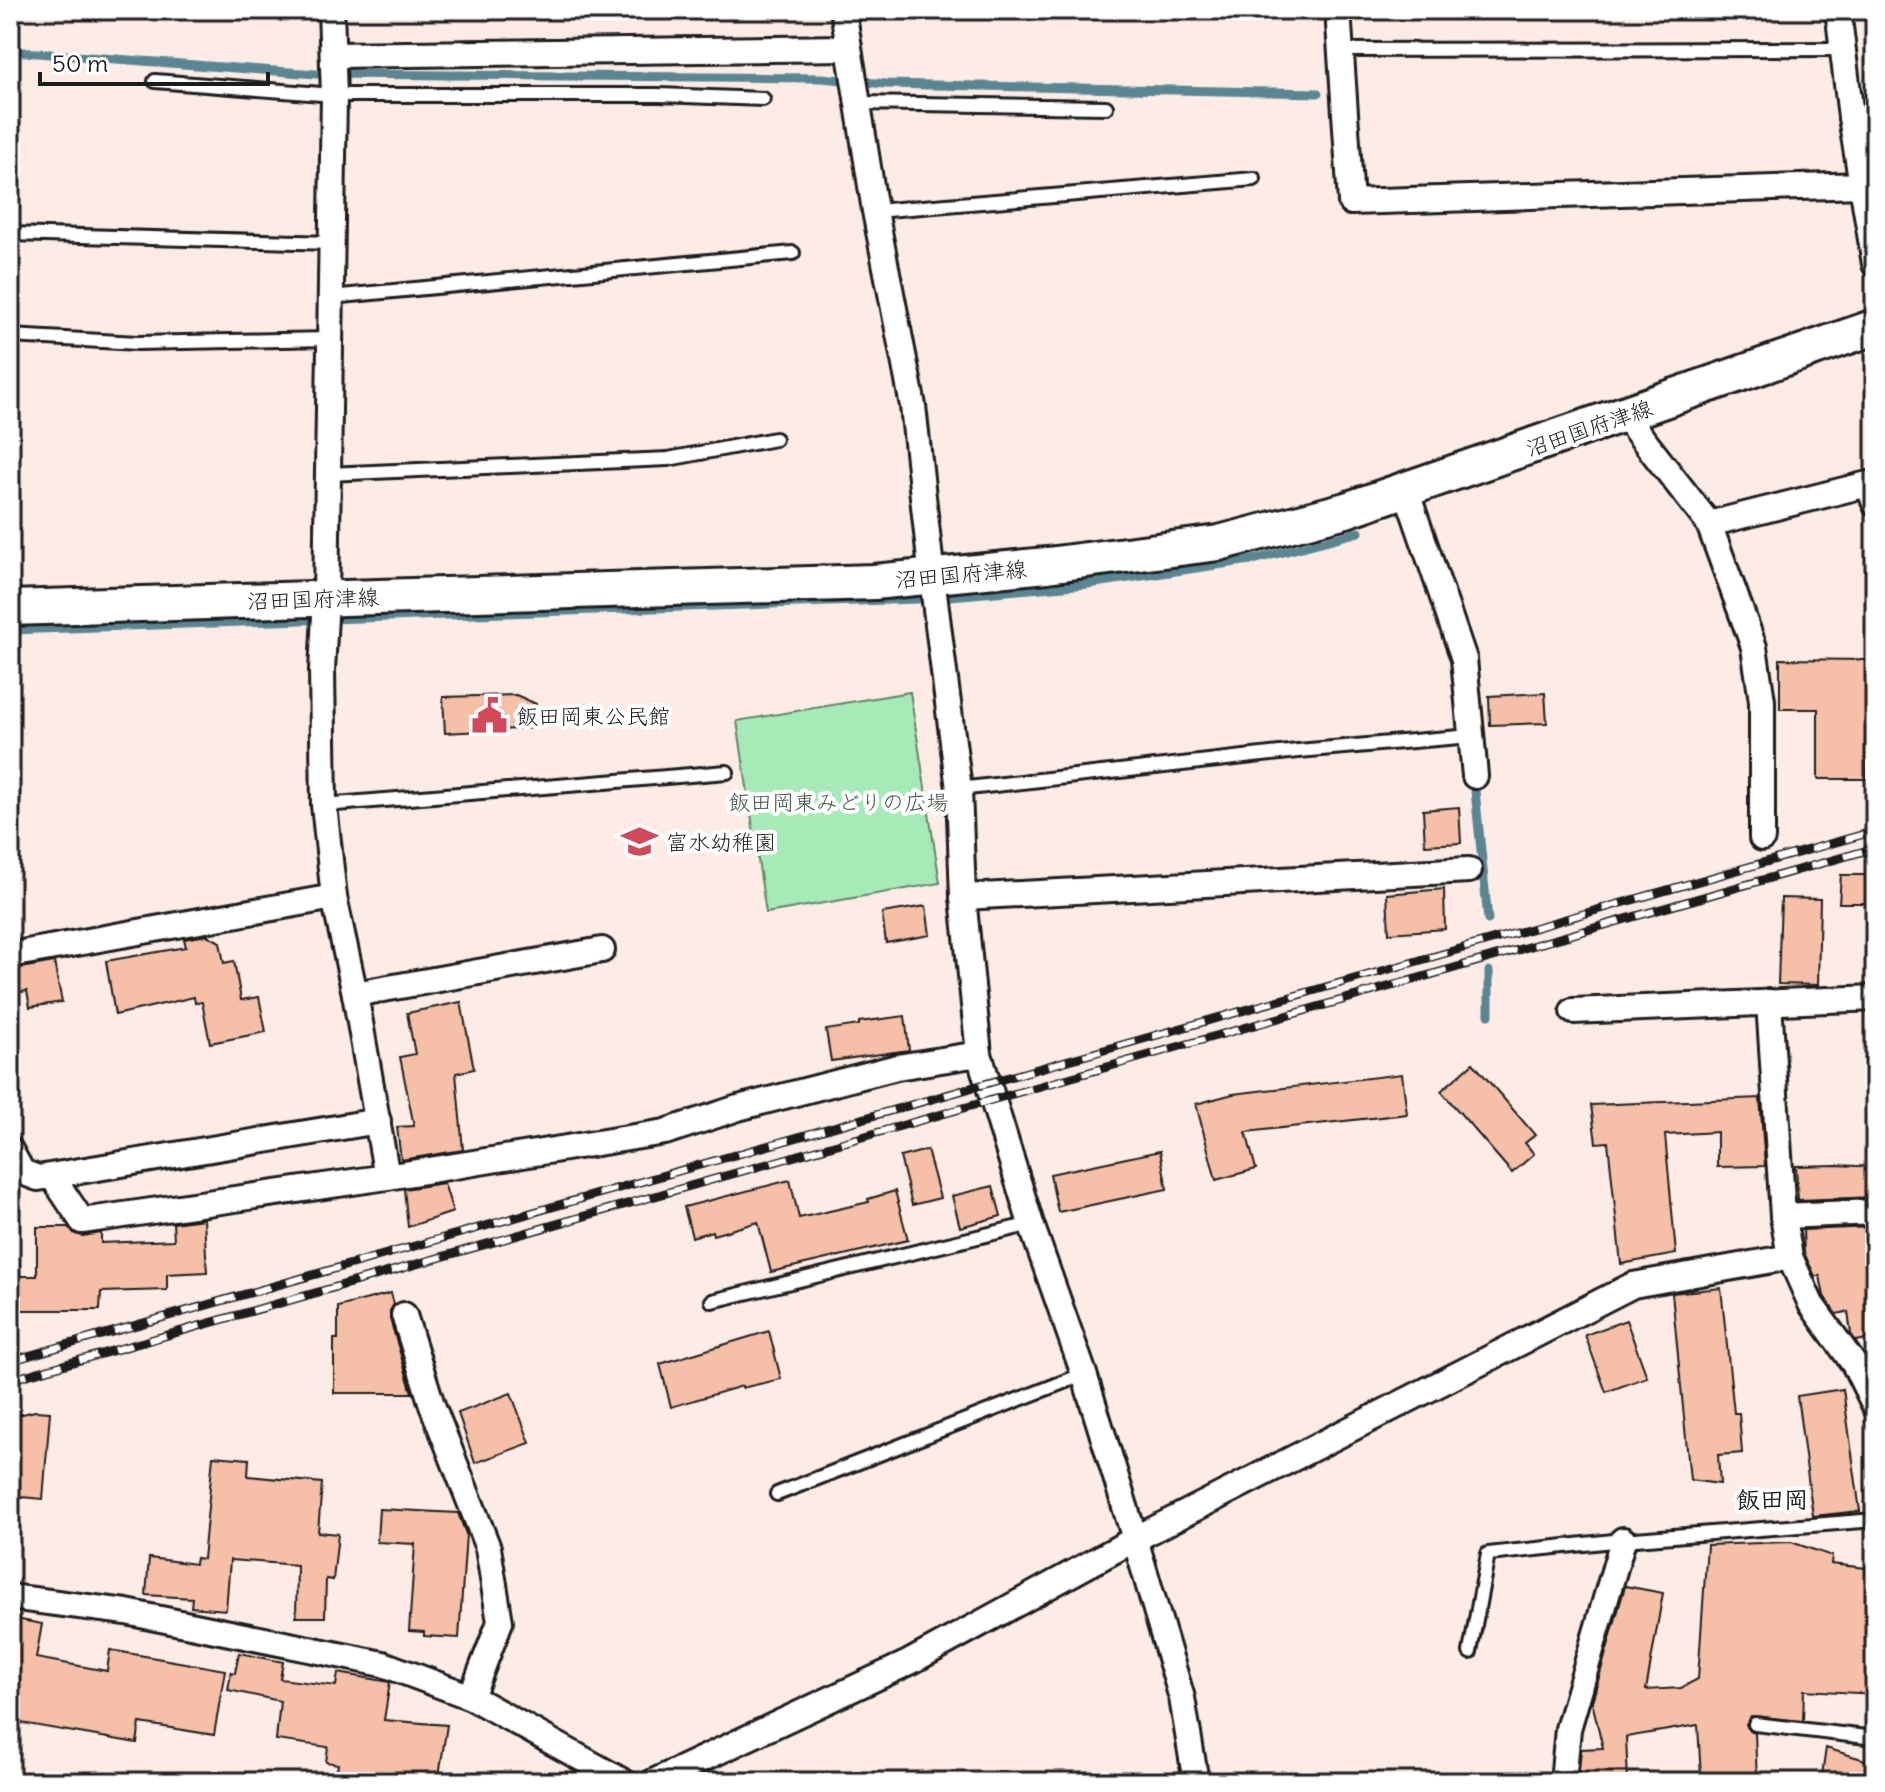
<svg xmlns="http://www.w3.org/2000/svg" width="1885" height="1792" viewBox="0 0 1885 1792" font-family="Delius,'Klee One',sans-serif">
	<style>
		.green { fill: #a6ebb7; stroke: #61846a; stroke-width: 2 }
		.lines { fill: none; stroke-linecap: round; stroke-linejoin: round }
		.stream { stroke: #5a8693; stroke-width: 9 }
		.building { fill: #f6c0a8; stroke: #1c1c1c; stroke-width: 2 }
		.service-casing { stroke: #1c1c1c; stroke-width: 18 }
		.minor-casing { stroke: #1c1c1c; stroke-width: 30 }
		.secondary-casing { stroke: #1c1c1c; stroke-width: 40 }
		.service { stroke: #fff; stroke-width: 12 }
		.minor { stroke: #fff; stroke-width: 24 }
		.secondary { stroke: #fff; stroke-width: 34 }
		.rail-casing { stroke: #1c1c1c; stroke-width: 9 }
		.rail { stroke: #fff; stroke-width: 6; stroke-dasharray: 18; stroke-linecap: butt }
		.labels { text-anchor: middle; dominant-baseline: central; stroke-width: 8; stroke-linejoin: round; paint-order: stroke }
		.street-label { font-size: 22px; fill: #1c1c1c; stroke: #fff }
		.poi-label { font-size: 22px; fill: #1c1c1c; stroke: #fff; text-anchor: start }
		.park-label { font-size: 22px; fill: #455a4a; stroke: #fff }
		.neighbourhood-label { font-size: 24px; font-weight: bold; fill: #1c1c1c; stroke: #fff }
	</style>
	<rect width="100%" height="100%" fill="#fcece5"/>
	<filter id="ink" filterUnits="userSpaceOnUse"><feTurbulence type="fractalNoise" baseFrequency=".0125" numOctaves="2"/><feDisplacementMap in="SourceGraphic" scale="16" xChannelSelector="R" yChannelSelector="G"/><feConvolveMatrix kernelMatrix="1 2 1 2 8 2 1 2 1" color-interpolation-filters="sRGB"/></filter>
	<g filter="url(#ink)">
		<path class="green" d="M910 692 940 883 766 913 737 721Z"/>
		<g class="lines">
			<g class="stream">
				<path d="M10 51 316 74 821 78 886 84 1318 93"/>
				<path d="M10 630 917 599 1088 584 1257 559 1359 532"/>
				<path d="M1475 791 1488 920"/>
				<path d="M1489 1015V971"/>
			</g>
		</g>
		<g class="building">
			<path d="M1780 659 1868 660 1867 779H1818V709H1780Z"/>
			<path d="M1545 693 1547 723 1490 725 1489 696Z"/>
			<path d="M516 695 536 704 535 728 445 733 443 697Z"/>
			<path d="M1459 807 1461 843 1425 845 1423 810Z"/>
			<path d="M1841 875H1875V903H1839Z"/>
			<path d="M1444 889 1445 929 1389 933 1387 894Z"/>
			<path d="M1781 898 1820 899 1818 985 1778 984Z"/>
			<path d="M926 906 930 935 886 943 882 913Z"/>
			<path d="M207 935 220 942 224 963 234 961 241 1000 259 997 266 1032 210 1043 202 1002 195 1003 194 997 115 1015 106 961 186 947 184 939Z"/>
			<path d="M54 962 62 1002 30 1007 27 991 10 994V970Z"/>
			<path d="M461 1002 474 1069 456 1073 463 1150 401 1160 397 1127 414 1126 400 1057 415 1054 407 1013Z"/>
			<path d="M905 1016 909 1050 831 1061 826 1030 859 1025V1022Z"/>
			<path d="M1473 1063 1535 1135 1525 1143 1534 1154 1512 1173 1441 1091Z"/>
			<path d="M1402 1074 1407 1114 1246 1132 1256 1169 1216 1180 1196 1104 1233 1094Z"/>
			<path d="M1760 1098 1765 1166 1717 1167V1132L1665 1135 1676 1254 1621 1264 1608 1142 1596 1143 1591 1105Z"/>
			<path d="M927 1150 940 1198 912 1205 900 1157Z"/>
			<path d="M1160 1151 1167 1189 1058 1212 1050 1174Z"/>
			<path d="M1837 1165 1875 1167V1197L1798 1200 1796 1166Z"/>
			<path d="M790 1180 799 1218 869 1202 868 1199 895 1191 908 1240 771 1272 758 1222 713 1235 712 1231 692 1237 684 1207Z"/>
			<path d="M444 1183 453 1212 408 1227 404 1189Z"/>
			<path d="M993 1186 1001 1216 960 1227 952 1196Z"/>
			<path d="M204 1219 207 1272 167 1274V1290L101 1292 100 1310H10V1276H37V1227H68L75 1234 83 1236 101 1233V1243L174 1240 173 1223Z"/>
			<path d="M1875 1227V1338L1856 1341 1851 1334 1848 1312 1836 1314 1824 1296 1820 1276H1815L1804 1253 1803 1230Z"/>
			<path d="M1721 1288 1734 1413H1739L1742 1453 1718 1455 1720 1484 1690 1480 1672 1293Z"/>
			<path d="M391 1293 394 1304 390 1311V1319L412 1393H334V1339H338V1307Z"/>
			<path d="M1626 1320 1647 1377 1606 1392 1585 1335Z"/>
			<path d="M769 1331 781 1379 742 1388V1386L671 1407 660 1364Z"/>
			<path d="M1843 1389 1860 1511 1813 1516 1797 1396Z"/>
			<path d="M511 1393 530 1443 475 1463 458 1413Z"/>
			<path d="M35 1411 50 1412 43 1499 10 1496V1417Z"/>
			<path d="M213 1456 249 1459 248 1476 322 1483 318 1532 338 1534 333 1580 326 1579 325 1617H296L297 1565 230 1560 226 1610 191 1607 192 1598 146 1595 149 1558 195 1564 196 1558 203 1559Z"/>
			<path d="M379 1509 458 1513 466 1534 459 1638 424 1636V1632L409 1631 415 1544 377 1542Z"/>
			<path d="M1791 1542 1832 1556 1831 1564 1875 1569V1694L1804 1690 1803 1721 1751 1716 1746 1724 1749 1731 1755 1733 1757 1782H1708V1778H1701L1698 1725 1626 1737 1628 1782H1578L1581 1749 1603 1748 1592 1702 1625 1586 1663 1593 1646 1690 1681 1688 1698 1679 1707 1545Z"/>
			<path d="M10 1618 42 1624 36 1658 107 1671 110 1650 225 1670 214 1735 140 1723 137 1743 10 1721Z"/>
			<path d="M239 1653 283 1662 280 1679 336 1686 338 1673 390 1682 384 1720 447 1725 438 1782H335L338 1764 326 1762 328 1747 276 1740 280 1701 228 1690 231 1672 235 1673Z"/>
			<path d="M1826 1748 1875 1763V1782H1821Z"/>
		</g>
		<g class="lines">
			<defs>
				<g id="service">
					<path d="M1341 50 1843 49"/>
					<path d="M155 81 334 95H659L763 99"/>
					<path d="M857 103 1106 107"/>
					<path d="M875 211 1254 179"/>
					<path d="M10 234 332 243"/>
					<path d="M331 297 793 253"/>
					<path d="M10 336 138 343 329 339"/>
					<path d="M328 474 668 459 775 439"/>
					<path d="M959 789 1298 751 1471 736"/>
					<path d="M324 805 727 772"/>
					<path d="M712 1301 1031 1224"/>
					<path d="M777 1494 1084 1374"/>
					<path d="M1470 1652 1488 1554 1623 1540 1875 1520"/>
					<path d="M1755 1724 1875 1738"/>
				</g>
				<g id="minor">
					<path d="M331 10 334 95 326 598 322 670 324 805 334 897 355 994 387 1177"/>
					<path d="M843 10 875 211 913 406 932 578 959 789 963 897 979 1054 1031 1224 1084 1374 1135 1539 1182 1698 1196 1782"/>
					<path d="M1338 10 1351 202 1862 185"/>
					<path d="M1838 10 1851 117 1875 264"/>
					<path d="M334 55 848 48"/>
					<path d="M1851 117 1875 121"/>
					<path d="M1624 415 1709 524 1754 647 1762 701V838"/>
					<path d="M1406 490 1464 659 1475 776"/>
					<path d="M1709 524 1868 484 1875 503"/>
					<path d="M963 897 1469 870"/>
					<path d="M10 955 334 897"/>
					<path d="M355 994 602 950"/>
					<path d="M1769 1002 1783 1216 1790 1257 1811 1304 1854 1364 1875 1406"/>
					<path d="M1573 1011 1875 998"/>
					<path d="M10 1150 22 1172 38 1178 378 1121"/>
					<path d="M52 1176 82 1221 387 1177 665 1132 738 1108 897 1067 979 1054"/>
					<path d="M1783 1216 1875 1212"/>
					<path d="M404 1315 432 1405 488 1548 500 1622 471 1697"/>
					<path d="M10 1597 126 1612 383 1664 471 1697 624 1782"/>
					<path d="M653 1782 910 1662 1135 1539 1633 1285 1790 1257"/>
					<path d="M1563 1782 1568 1729 1623 1540"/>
				</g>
				<path id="secondary" d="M10 608 874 582 1047 565 1219 543 1346 510 1875 327"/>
			</defs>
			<use href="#service" class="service-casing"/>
			<use href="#minor" class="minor-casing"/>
			<use href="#secondary" class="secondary-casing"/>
			<use href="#service" class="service"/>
			<use href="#minor" class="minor"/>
			<use href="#secondary" class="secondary"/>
			<defs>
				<g id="rail">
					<path d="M10 1361 1875 831"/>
					<path d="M10 1380 1875 848"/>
				</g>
			</defs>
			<use href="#rail" class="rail-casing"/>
			<use href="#rail" class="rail"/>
		</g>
	</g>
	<defs>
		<symbol id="civic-bare" viewBox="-9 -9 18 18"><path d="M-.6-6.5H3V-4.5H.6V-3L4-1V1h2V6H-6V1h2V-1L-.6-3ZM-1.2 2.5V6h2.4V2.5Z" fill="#d1495b" stroke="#fff" stroke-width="2.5" paint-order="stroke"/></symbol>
		<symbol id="school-bare" viewBox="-9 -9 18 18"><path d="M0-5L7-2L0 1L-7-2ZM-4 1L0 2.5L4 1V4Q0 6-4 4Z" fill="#d1495b" stroke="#fff" stroke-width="2.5" paint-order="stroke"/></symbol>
	</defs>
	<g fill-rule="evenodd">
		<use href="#civic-bare" x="464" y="690" width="51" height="51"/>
		<use href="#school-bare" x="614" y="816" width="51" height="51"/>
	</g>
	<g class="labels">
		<g class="street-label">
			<text transform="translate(1589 428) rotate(-19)">沼田国府津線</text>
			<text transform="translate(961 574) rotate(-5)">沼田国府津線</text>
			<text transform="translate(313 599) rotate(-2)">沼田国府津線</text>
		</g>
		<g class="poi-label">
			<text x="516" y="716">飯田岡東公民館</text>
			<text x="666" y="842">富水幼稚園</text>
		</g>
		<g class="park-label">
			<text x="838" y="802">飯田岡東みどりの広場</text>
		</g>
		<g class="neighbourhood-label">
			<text x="1772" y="1499">飯田岡</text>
		</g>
	</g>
	<rect width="1885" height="1792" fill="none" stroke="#fff" stroke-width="40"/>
	<rect x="20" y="20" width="1845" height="1752" fill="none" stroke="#1c1c1c" stroke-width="3" filter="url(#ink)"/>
	<path d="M40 72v12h228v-12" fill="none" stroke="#1c1c1c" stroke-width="4"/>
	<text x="52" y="72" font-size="24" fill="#1c1c1c" stroke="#ffffff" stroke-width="6" paint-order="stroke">50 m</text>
</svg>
